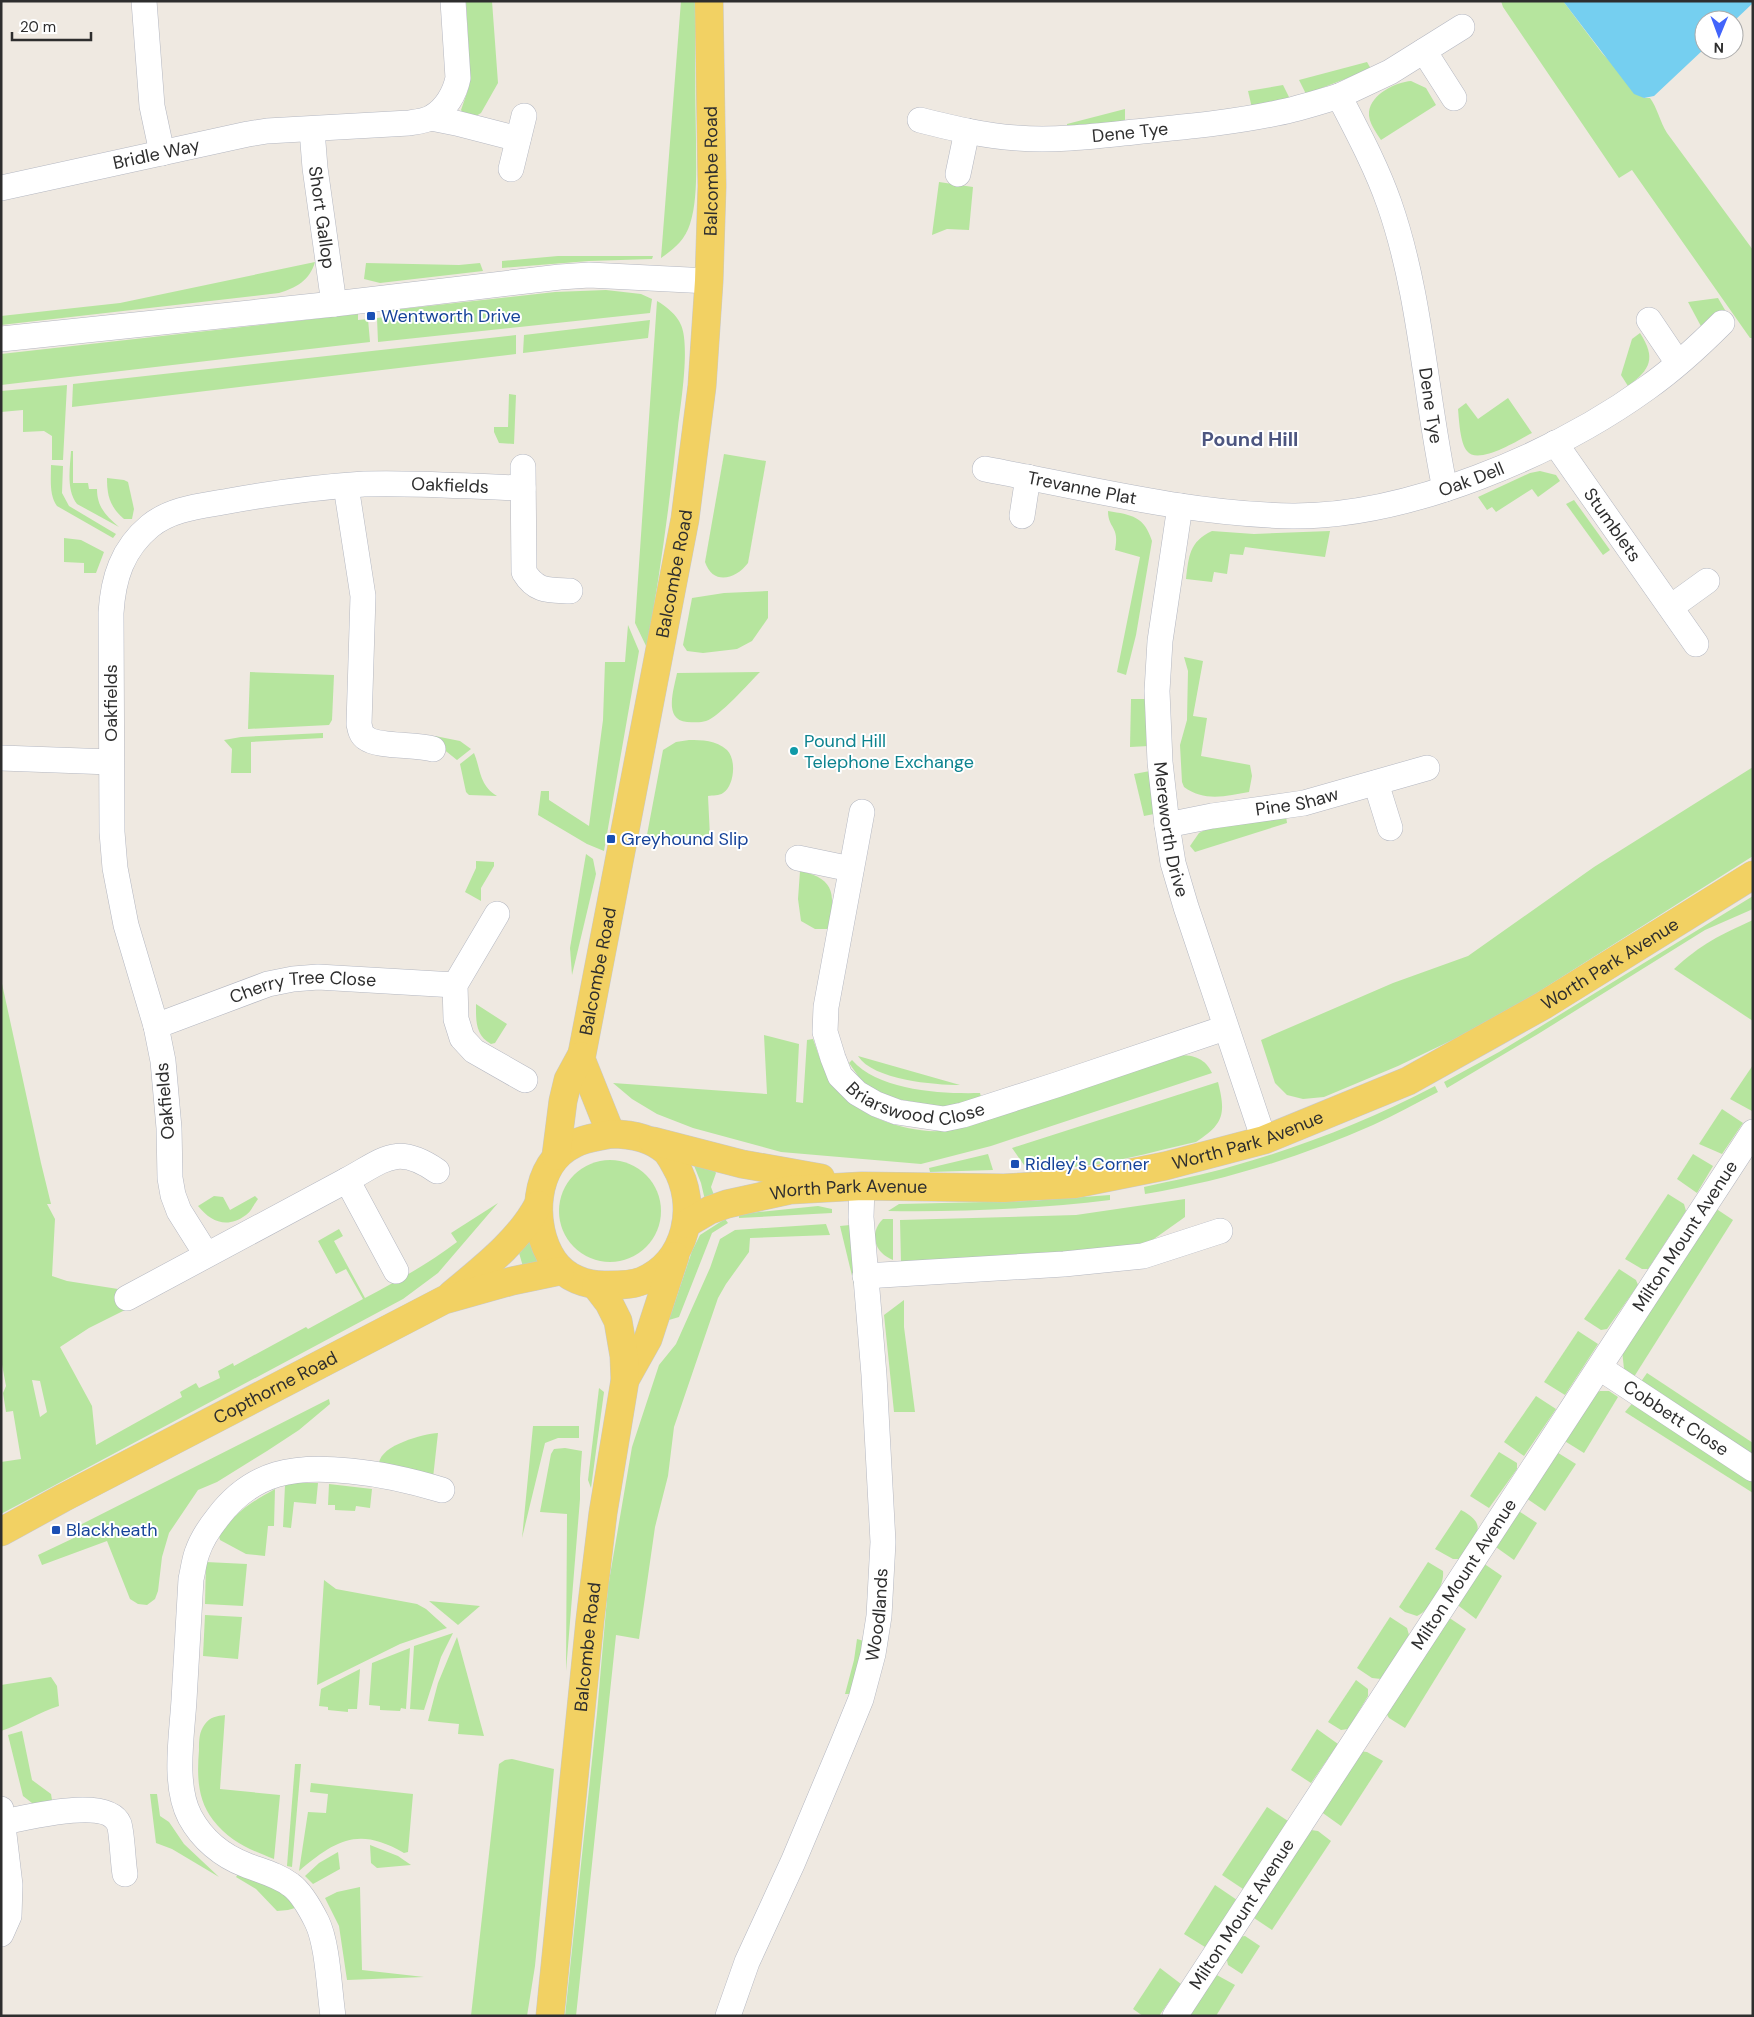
<svg xmlns="http://www.w3.org/2000/svg" width="1754" height="2017" viewBox="0 0 1754 2017" font-family="'DM Sans',sans-serif">
	<style>
		.green { fill: #b6e59e; fill-rule: evenodd }
		.water { fill: #75cff0 }
		.lines { fill: none; stroke-linecap: round; stroke-linejoin: round }
		.minor-casing { stroke: #b4b7c1; stroke-width: 26 }
		.major-casing { stroke: #c9c9c9; stroke-width: 29 }
		.minor { stroke: #fff; stroke-width: 25 }
		.major { stroke: #f2d163; stroke-width: 28 }
		.transit-dot { fill: #1a4fb4; stroke: #fff; stroke-width: 2 }
		.culture-dot { fill: #0f9aa8; stroke: #fff; stroke-width: 2 }
		.labels { text-anchor: middle; dominant-baseline: central; stroke-width: 4; stroke-linejoin: round; paint-order: stroke }
		.street-label { font-size: 18px; fill: #2e2e2e; stroke: #fff }
		.transit-label { font-size: 18px; fill: #164399; stroke: #fff; text-anchor: start }
		.culture-label { font-size: 18px; fill: #0d838f; stroke: #fff; text-anchor: start }
		.quarter-label { font-size: 20px; font-weight: bold; fill: #4d5680; stroke: #fff }
	</style>
	<rect width="100%" height="100%" fill="#efe9e1"/>
	<g class="green">
		<path d="M466 1H492L498 83 481 113 476 116 464 115 461 110 469 87 470 73Z"/>
		<path d="M681 1H695C695 47 695 94 696 140 696 165 698 200 690 224 685 240 674 249 661 258Z"/>
		<path d="M1501 1H1563L1602 53 1644 98H1650C1657 107 1660 122 1667 133L1753 250V338H1750L1632 170 1619 178 1503 7Z"/>
		<path d="M1367 62 1371 69 1306 94 1299 80Z"/>
		<path d="M1411 81 1426 88 1436 105 1381 140C1376 132 1368 122 1369 112 1371 94 1396 82 1411 81Z"/>
		<path d="M1283 85 1290 99 1252 108 1248 91Z"/>
		<path d="M1125 109V121L1067 128V124Z"/>
		<path d="M939 182 973 187 969 230 947 229 932 235Z"/>
		<path d="M558 256H653L652 259 589 261 502 268V261Z"/>
		<path d="M315 262C310 280 296 288 279 293L1 325V316L120 303Z"/>
		<path d="M366 263 459 265 480 263 483 271 380 283 364 279Z"/>
		<path d="M606 290 641 294 652 299 650 313 378 342 377 318 384 317 383 311 555 292Z"/>
		<path d="M1718 298 1725 310 1716 320 1703 330 1688 302Z"/>
		<path d="M657 301C666 306 677 315 681 325 690 345 681 403 678 426 670 501 660 574 647 648L635 623Z"/>
		<path d="M358 314V320L368 319 370 342 1 385V354Z"/>
		<path d="M650 320 648 338 523 353 524 335Z"/>
		<path d="M1640 333C1656 358 1651 369 1628 386L1621 375 1632 339Z"/>
		<path d="M516 335V354L72 407 73 384Z"/>
		<path d="M67 385 63 460H52V436L44 431 23 432V410L1 412V391Z"/>
		<path d="M509 394 516 395 514 444 499 443 494 432V427H508Z"/>
		<path d="M1508 398 1532 433C1520 439 1478 466 1467 451 1460 443 1459 419 1458 409L1466 403 1478 419Z"/>
		<path d="M71 451H73V483H88L89 489H97C97 507 106 516 119 527L77 504C66 490 70 468 71 451Z"/>
		<path d="M724 454 766 461 748 563C736 579 713 586 705 562Z"/>
		<path d="M51 465 63 466 62 493 69 506 116 534 113 538 57 506C49 495 51 479 51 465Z"/>
		<path d="M1540 471 1556 475 1560 481 1538 497 1532 489 1496 512 1492 507 1487 510 1478 497 1530 473Z"/>
		<path d="M107 478 124 480 128 482 134 509 132 519H124C110 507 107 496 107 478Z"/>
		<path d="M1574 500 1610 550 1603 555 1566 504Z"/>
		<path d="M1108 511C1132 515 1144 516 1152 541L1136 635 1126 675 1117 672 1140 557 1115 550C1120 526 1108 529 1108 511Z"/>
		<path d="M1212 531 1254 534 1330 531 1325 557 1245 547 1243 555 1230 554 1227 574 1214 572 1212 582 1186 579C1189 556 1189 542 1212 531Z"/>
		<path d="M64 538 81 540 104 552 96 573H84V563L64 562Z"/>
		<path d="M768 591V618L752 641 737 649 703 653 687 651 683 645 692 598 724 593Z"/>
		<path d="M628 625 639 651 604 851 587 844 538 815 541 791H549V800L589 826 603 720 605 662H625Z"/>
		<path d="M1184 657 1203 661 1193 716 1207 718 1201 756 1250 765 1252 776 1249 792C1227 796 1204 802 1184 787L1182 782 1180 745 1187 720 1188 671Z"/>
		<path d="M250 672 334 675 332 720 329 725 248 729Z"/>
		<path d="M760 672C749 683 719 717 706 721 700 723 693 722 687 722 663 720 674 689 677 673Z"/>
		<path d="M1131 699H1146L1149 746 1130 747Z"/>
		<path d="M323 733V738L251 742V773H231L232 749 224 740 241 737Z"/>
		<path d="M435 736 460 741 471 749 457 760 442 748 435 746Z"/>
		<path d="M689 740C702 740 716 740 727 750 737 760 734 786 723 793 719 796 713 795 708 796L710 837 646 840 663 750 676 742Z"/>
		<path d="M474 753C481 770 479 785 497 796L469 795 466 792 460 764Z"/>
		<path d="M1753 767V856L1494 1020 1398 1066 1324 1097 1303 1099 1287 1095 1275 1083 1261 1040 1393 983 1468 956 1594 867Z"/>
		<path d="M1150 771 1154 814 1144 816 1134 774Z"/>
		<path d="M1286 816 1287 823 1195 852 1190 846 1199 833 1211 827Z"/>
		<path d="M586 854 593 859 596 874 572 975 570 948Z"/>
		<path d="M476 861 494 862V866L481 888V901L465 892 476 868Z"/>
		<path d="M800 871C838 879 834 897 829 929H815L801 921 798 899Z"/>
		<path d="M1753 896V909L1705 930 1538 1034 1447 1088 1444 1082 1499 1052Z"/>
		<path d="M1753 920V1021L1674 969C1701 944 1720 935 1753 920Z"/>
		<path d="M1 979 41 1163 51 1204H47L55 1219 52 1276 67 1281 118 1289 127 1309 89 1328 60 1347 92 1406 96 1445 182 1397 180 1392 196 1383 199 1388 220 1378 218 1371 233 1363 234 1366 306 1327 308 1329 363 1299 346 1269 336 1274 318 1241 339 1229 343 1236 334 1241 365 1298C397 1281 428 1264 457 1242L451 1233 498 1203 438 1273 403 1299 1 1514V1462L21 1459 13 1411 6 1412 3 1393 6 1386 1 1359ZM32 1380 40 1381 47 1412 40 1417Z"/>
		<path d="M476 1004 507 1024 495 1043 491 1044C475 1035 476 1020 476 1004Z"/>
		<path d="M764 1035 799 1044 796 1102 803 1103 807 1040 813 1039C819 1055 824 1074 835 1088 856 1115 906 1133 940 1131 950 1130 960 1128 970 1126L1179 1055C1194 1055 1206 1059 1212 1073L991 1146 921 1164 781 1152 693 1128 657 1114 632 1099 613 1083 767 1094Z"/>
		<path d="M858 1056 960 1085C934 1085 873 1080 858 1056Z"/>
		<path d="M852 1060C879 1091 942 1094 980 1093L981 1097 946 1107 902 1100 876 1092 861 1080 849 1063Z"/>
		<path d="M1753 1065V1110L1752 1111 1730 1099Z"/>
		<path d="M1218 1082C1226 1114 1224 1124 1196 1142 1144 1153 1076 1176 1024 1165L1012 1148Z"/>
		<path d="M1435 1086 1438 1092C1416 1103 1395 1115 1373 1125 1301 1157 1223 1181 1145 1194L1144 1187C1174 1180 1204 1175 1233 1166 1304 1146 1370 1120 1435 1086Z"/>
		<path d="M1722 1109 1743 1123 1722 1154 1699 1144Z"/>
		<path d="M988 1154 993 1170 930 1172 929 1168Z"/>
		<path d="M1693 1154 1713 1166 1697 1193 1677 1179Z"/>
		<circle cx="610" cy="1211" r="51"/>
		<path d="M693 1163 713 1168 716 1173 711 1187 714 1195 705 1200 701 1183Z"/>
		<path d="M1668 1194 1684 1204 1686 1211 1648 1269H1642L1625 1259Z"/>
		<path d="M1110 1195V1200C1036 1209 962 1212 888 1211L899 1204 1029 1201Z"/>
		<path d="M214 1196 223 1197 230 1210 255 1196 258 1199C254 1204 251 1212 246 1215 227 1229 211 1222 198 1206Z"/>
		<path d="M1185 1199V1217L1144 1246 1094 1253 901 1262 900 1220 1076 1215Z"/>
		<path d="M818 1206 832 1209V1213L739 1218V1214Z"/>
		<path d="M1715 1208 1733 1220 1632 1380 1624 1369 1622 1350Z"/>
		<path d="M725 1219 728 1223 712 1233 679 1317 669 1320 692 1251 700 1235Z"/>
		<path d="M883 1219H893V1260C875 1253 868 1234 883 1219Z"/>
		<path d="M826 1224 830 1235 750 1238 749 1252 726 1284 718 1298 674 1427 668 1476 655 1527 639 1639 616 1635 576 2016H565L597 1713 608 1587 632 1447 659 1365 676 1344 710 1268 720 1239 735 1230Z"/>
		<path d="M850 1225 857 1284H854L840 1226Z"/>
		<path d="M531 1234 543 1267 524 1270 517 1246Z"/>
		<path d="M1619 1269 1636 1280 1638 1285 1607 1329 1601 1330 1584 1319Z"/>
		<path d="M904 1300V1327L915 1412H894L884 1315Z"/>
		<path d="M1578 1331 1598 1344 1565 1395 1544 1382Z"/>
		<path d="M1647 1373 1753 1443V1455L1640 1383Z"/>
		<path d="M599 1388 604 1392 591 1488 588 1480Z"/>
		<path d="M1600 1391H1609L1618 1397 1584 1453 1563 1440 1591 1396Z"/>
		<path d="M1536 1396 1556 1409 1524 1456 1504 1442Z"/>
		<path d="M329 1399 330 1404 299 1430 267 1451 217 1482 198 1490 169 1533 162 1557 158 1591 155 1599 147 1605 138 1604 130 1599 107 1541 42 1565 38 1555 78 1536V1526Z"/>
		<path d="M1635 1400 1753 1479V1493L1625 1412Z"/>
		<path d="M533 1426H579V1438H558L545 1443 522 1538Z"/>
		<path d="M438 1433 433 1478 379 1463C381 1445 423 1434 438 1433Z"/>
		<path d="M565 1448 582 1451 580 1478V1499L566 1671 567 1514 540 1512 551 1454 554 1449Z"/>
		<path d="M1555 1451 1576 1464 1545 1511 1526 1498Z"/>
		<path d="M1499 1452 1517 1463V1469L1489 1508 1470 1496Z"/>
		<path d="M293 1483H318L316 1504 294 1502 291 1528 283 1527 285 1485Z"/>
		<path d="M329 1484 372 1489 370 1508 356 1506 355 1511 335 1510V1505H328Z"/>
		<path d="M275 1489 274 1526H268L265 1556 246 1554 220 1540 219 1536C238 1510 247 1505 275 1489Z"/>
		<path d="M1461 1510C1492 1526 1473 1538 1459 1559H1453L1435 1549Z"/>
		<path d="M1517 1510 1537 1523 1514 1560 1493 1545Z"/>
		<path d="M206 1562 247 1564 243 1606 205 1604Z"/>
		<path d="M1428 1562 1443 1571C1445 1585 1429 1611 1417 1616L1405 1612 1399 1607Z"/>
		<path d="M1483 1563 1502 1576 1476 1619 1455 1603Z"/>
		<path d="M324 1580 336 1589 417 1604 426 1609 447 1628 400 1644 317 1685Z"/>
		<path d="M429 1601 480 1606 458 1625Z"/>
		<path d="M205 1615 242 1617 238 1659 203 1656Z"/>
		<path d="M1390 1617 1407 1628 1409 1635 1381 1679 1372 1678 1357 1668Z"/>
		<path d="M1444 1619H1451L1466 1629 1405 1728 1389 1718 1386 1713Z"/>
		<path d="M453 1633 441 1657 424 1710 410 1709 414 1646Z"/>
		<path d="M457 1637 484 1736 458 1734 459 1724 428 1721 438 1683Z"/>
		<path d="M857 1639 864 1641 850 1694H845L854 1660Z"/>
		<path d="M410 1648 406 1709 401 1708 400 1711 380 1710V1706L369 1705 372 1663Z"/>
		<path d="M360 1669 357 1709H348V1712L328 1710V1707L319 1706 321 1689Z"/>
		<path d="M51 1677 57 1686 59 1706C39 1712 22 1724 1 1731V1685Z"/>
		<path d="M1356 1680 1368 1689V1696L1348 1729 1341 1730 1328 1722Z"/>
		<path d="M225 1715 220 1789 280 1795 274 1859C249 1849 230 1842 213 1820 197 1799 197 1775 199 1750 199 1740 199 1732 205 1724 210 1717 217 1716 225 1715Z"/>
		<path d="M1317 1729 1338 1744 1311 1783 1291 1770Z"/>
		<path d="M22 1731 32 1780 51 1794 53 1806 32 1803 23 1796 8 1735Z"/>
		<path d="M1358 1751 1367 1752 1383 1761 1341 1826 1320 1811Z"/>
		<path d="M512 1759 554 1769 535 1966 527 2016H471L499 1764 505 1760Z"/>
		<path d="M295 1764H301L292 1867 287 1866Z"/>
		<path d="M311 1783 413 1794 408 1852 404 1853C359 1827 337 1839 299 1871L308 1812 326 1813 328 1794 310 1792Z"/>
		<path d="M150 1794H157L160 1816 169 1822 184 1844 219 1877 172 1849 156 1843Z"/>
		<path d="M1267 1807 1288 1821 1243 1889 1222 1875Z"/>
		<path d="M1311 1830 1318 1831 1331 1841 1272 1930 1254 1918Z"/>
		<path d="M370 1845 398 1856 411 1865 377 1868 371 1863Z"/>
		<path d="M338 1852 340 1869 313 1884 305 1876 319 1863Z"/>
		<path d="M238 1874 277 1889 295 1904V1908L288 1910 277 1911 256 1889 236 1877Z"/>
		<path d="M1215 1885 1237 1900 1205 1947 1184 1934Z"/>
		<path d="M360 1887 362 1970 424 1977 347 1980 339 1926 325 1898 337 1892Z"/>
		<path d="M1245 1936 1260 1946 1242 1974 1228 1965 1226 1956 1239 1937Z"/>
		<path d="M1160 1968 1181 1984 1159 2016H1143L1133 2009Z"/>
		<path d="M1215 1974 1235 1985 1216 2016H1188Z"/>
	</g>
	<path class="water" d="M1563 1H1753V3L1734 21 1704 20V49L1654 96 1644 98 1634 94Z"/>
	<g class="lines">
		<defs>
			<g id="minor">
				<path d="M144 1 152 106 162 153"/>
				<path d="M1424 51 1454 98"/>
				<path d="M1339 96 1390 72 1462 27"/>
				<path d="M431 118 456 123 518 139"/>
				<path id="s1" d="M920 120C952 128 984 136 1017 138 1056 141 1096 136 1134 132 1182 127 1230 123 1277 113 1298 109 1319 102 1339 96 1357 131 1376 166 1389 203 1421 294 1425 394 1445 489"/>
				<path id="s2" d="M312 130 315 168 334 304"/>
				<path d="M511 169 524 116"/>
				<path d="M958 174 967 131"/>
				<path id="s3" d="M1 188 248 134 267 131 409 123C416 122 426 121 432 117 446 109 455 93 458 78L453 1"/>
				<path d="M1649 320 1678 363"/>
				<path d="M1 339 334 304 560 277 589 275 709 281"/>
				<path id="s4" d="M1555 443 1696 644"/>
				<path d="M523 467 524 572C536 592 549 590 570 591"/>
				<path id="s5" d="M985 469C1086 488 1188 514 1292 516 1407 517 1554 455 1647 388 1674 369 1699 346 1722 323"/>
				<path d="M346 486 363 596 359 724C360 729 361 735 366 738 377 747 416 744 433 749"/>
				<path id="s6" d="M1180 506 1160 641 1157 691 1160 762 1167 825 1173 863 1186 907 1264 1140"/>
				<path d="M1022 516 1028 477"/>
				<path d="M1671 607 1707 581"/>
				<path d="M1 758 111 762"/>
				<path d="M1376 783 1390 828"/>
				<path id="s7" d="M862 812 826 1007 825 1032 833 1058 840 1076 857 1093 876 1104 897 1112 944 1119 963 1115 1056 1085 1225 1028"/>
				<path id="s8" d="M1167 825 1212 816 1304 803 1427 768"/>
				<path d="M798 858 851 869"/>
				<path d="M497 914 455 985 456 1019 462 1038 474 1051 525 1080"/>
				<path id="s9" d="M156 1026 268 984 293 979 318 977 455 985"/>
				<path d="M347 1180C384 1160 397 1143 437 1171"/>
				<path id="s10" d="M206 1254 179 1211 173 1195 170 1178 169 1128 163 1061 156 1026 126 925 115 868 112 832 111 613C113 579 122 549 150 526 172 508 202 506 229 501 273 493 319 487 364 484 417 482 470 487 523 488"/>
				<path d="M865 1276 1064 1264 1143 1256 1220 1231"/>
				<path d="M127 1298 347 1180 396 1271"/>
				<path id="s11" d="M1600 1368 1753 1469"/>
				<path d="M1 1809 10 1885 9 1916 1 1934"/>
				<path d="M3 1822C26 1818 107 1796 119 1824 122 1831 123 1864 125 1874"/>
				<path d="M333 2016C329 1989 328 1945 317 1922 311 1910 302 1893 291 1885 278 1875 261 1871 246 1865 222 1856 202 1839 190 1817 173 1785 182 1735 184 1700 186 1660 189 1619 191 1579 193 1571 194 1561 197 1553 201 1541 210 1527 218 1517 253 1471 295 1465 350 1471 382 1474 412 1481 442 1490"/>
				<path id="s12" d="M728 2016 747 1962 793 1862 843 1743 861 1699 873 1654 879 1616 883 1542 874 1375 861 1217 862 1186"/>
				<path id="s13" d="M1175 2016 1753 1132"/>
			</g>
			<g id="major">
				<path id="s14" d="M611 1134 581 1059 685 519 702 386 709 281 712 186 709 1"/>
				<path d="M611 1134C631 1134 652 1138 667 1152 670 1156 673 1161 675 1165 699 1205 687 1262 642 1281 632 1285 619 1285 608 1285 587 1286 565 1278 553 1260 530 1226 533 1163 574 1144 585 1138 599 1137 611 1134Z"/>
				<path d="M653 1141 742 1164 821 1178"/>
				<path d="M556 1156 563 1101 568 1080 581 1056"/>
				<path id="s15" d="M686 1224 710 1210 727 1204 790 1190 862 1186 1004 1188 1075 1184 1165 1166 1264 1140 1408 1081 1544 1005 1753 875"/>
				<path d="M451 1295C482 1269 519 1241 538 1205"/>
				<path d="M625 1380 648 1339 675 1256"/>
				<path id="s16" d="M1 1532 63 1498 444 1300 512 1281 560 1271"/>
				<path id="s17" d="M550 2016 590 1620 603 1513 625 1380 624 1356 618 1321 609 1303 596 1286"/>
			</g>
		</defs>
		<use href="#minor" class="minor-casing"/>
		<use href="#major" class="major-casing"/>
		<use href="#minor" class="minor"/>
		<use href="#major" class="major"/>
	</g>
	<g class="transit-dot">
		<rect x="366" y="311" width="10" height="10" rx="2.5"/>
		<rect x="606" y="834" width="10" height="10" rx="2.5"/>
		<rect x="1010" y="1159" width="10" height="10" rx="2.5"/>
		<rect x="51" y="1525" width="10" height="10" rx="2.5"/>
	</g>
	<circle class="culture-dot" cx="794" cy="751" r="5"/>
	<g class="labels">
		<g class="street-label">
			<text stroke="none"><textPath href="#s1" startOffset="212">Dene Tye</textPath></text>
			<text stroke="none"><textPath href="#s3" startOffset="159">Bridle Way</textPath></text>
			<text stroke="none"><textPath href="#s14" startOffset="980">Balcombe Road</textPath></text>
			<text stroke="none"><textPath href="#s2" startOffset="88">Short Gallop</textPath></text>
			<text stroke="none"><textPath href="#s1" startOffset="750">Dene Tye</textPath></text>
			<text stroke="none"><textPath href="#s5" startOffset="495">Oak Dell</textPath></text>
			<text stroke="none"><textPath href="#s10" startOffset="1061">Oakfields</textPath></text>
			<text stroke="none"><textPath href="#s5" startOffset="99">Trevanne Plat</textPath></text>
			<text stroke="none"><textPath href="#s4" startOffset="100">Stumblets</textPath></text>
			<text stroke="none"><textPath href="#s14" startOffset="575">Balcombe Road</textPath></text>
			<text transform="translate(111 703) rotate(-90)">Oakfields</text>
			<text stroke="none"><textPath href="#s8" startOffset="132">Pine Shaw</textPath></text>
			<text stroke="none"><textPath href="#s6" startOffset="326">Mereworth Drive</textPath></text>
			<text stroke="none"><textPath href="#s15" startOffset="979">Worth Park Avenue</textPath></text>
			<text stroke="none"><textPath href="#s14" startOffset="170">Balcombe Road</textPath></text>
			<text stroke="none"><textPath href="#s9" startOffset="154">Cherry Tree Close</textPath></text>
			<text stroke="none"><textPath href="#s7" startOffset="355">Briarswood Close</textPath></text>
			<text transform="translate(165 1101) rotate(-95)">Oakfields</text>
			<text stroke="none"><textPath href="#s15" startOffset="574">Worth Park Avenue</textPath></text>
			<text stroke="none"><textPath href="#s15" startOffset="169">Worth Park Avenue</textPath></text>
			<text stroke="none"><textPath href="#s13" startOffset="932">Milton Mount Avenue</textPath></text>
			<text stroke="none"><textPath href="#s16" startOffset="310">Copthorne Road</textPath></text>
			<text stroke="none"><textPath href="#s11" startOffset="91">Cobbett Close</textPath></text>
			<text stroke="none"><textPath href="#s13" startOffset="528">Milton Mount Avenue</textPath></text>
			<text stroke="none"><textPath href="#s12" startOffset="430">Woodlands</textPath></text>
			<text stroke="none"><textPath href="#s17" startOffset="371">Balcombe Road</textPath></text>
			<text stroke="none"><textPath href="#s13" startOffset="122">Milton Mount Avenue</textPath></text>
		</g>
		<g class="transit-label">
			<text x="381" y="316">Wentworth Drive</text>
			<text x="621" y="839">Greyhound Slip</text>
			<text x="1025" y="1164">Ridley's Corner</text>
			<text x="66" y="1530">Blackheath</text>
		</g>
		<g class="culture-label">
			<text x="804" y="741">Pound Hill<tspan x="804" dy="21">Telephone Exchange</tspan></text>
		</g>
		<g class="quarter-label">
			<text x="1250" y="439">Pound Hill</text>
		</g>
	</g>
	<rect width="1754" height="2017" fill="none" stroke="#2e2e2e" stroke-width="5"/>
	<g transform="translate(1719 35) rotate(181)"><circle r="24" fill="#ffffff" stroke="#ababab"/>
	<path d="M0-4L9 19L0 12L-9 19Z" fill="#4264fb"/>
	<text y="-8" font-size="14" font-weight="bold" text-anchor="middle" fill="#2e2e2e">N</text>
	</g>
	<path d="M12 32v8h79v-8" fill="none" stroke="#2e2e2e" stroke-width="2.5"/>
	<text x="20" y="32" font-size="15" fill="#2e2e2e" stroke="#ffffff" stroke-width="4" paint-order="stroke">20 m</text>
</svg>
